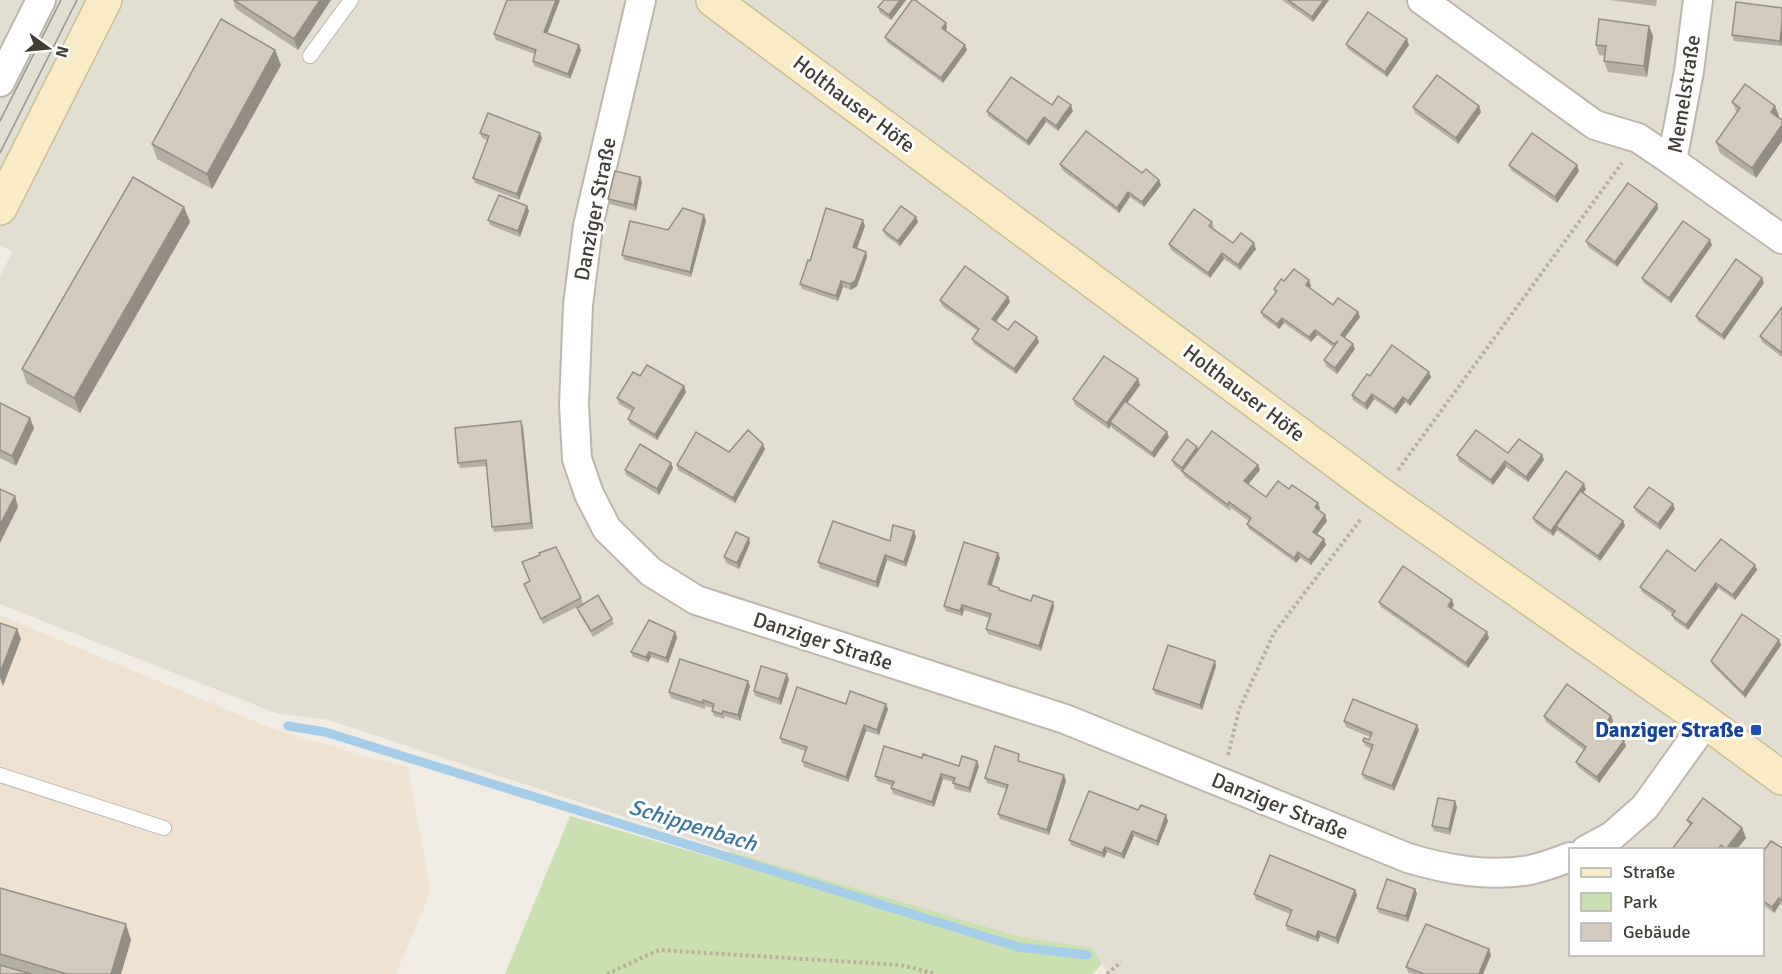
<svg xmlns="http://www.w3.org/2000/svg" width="1782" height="974" viewBox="0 0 1782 974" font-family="Signika,sans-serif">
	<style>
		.residential { fill: #e3ded2; fill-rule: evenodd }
		.commercial { fill: #f0e2d0 }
		.green { fill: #cbe0b0 }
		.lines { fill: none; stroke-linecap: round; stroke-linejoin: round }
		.stream { stroke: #a5cde7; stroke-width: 9 }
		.lane-casing { stroke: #bdb6ab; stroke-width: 16 }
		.street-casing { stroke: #bdb6ab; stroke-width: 32 }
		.secondary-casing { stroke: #cbbd97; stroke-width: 36 }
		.path { stroke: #baaf9a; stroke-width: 4; stroke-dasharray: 3 3; stroke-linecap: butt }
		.lane { stroke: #fff; stroke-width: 14 }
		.street { stroke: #fff; stroke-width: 28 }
		.secondary { stroke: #f8ebc5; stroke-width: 33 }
		.tram { stroke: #939393; stroke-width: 1.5 }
		.wall { fill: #b5aea3 }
		.shaded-wall { fill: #948d84 }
		.building { fill: #d3cabd; stroke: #948d84; stroke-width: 1.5 }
		.transit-dot { fill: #1a4fb4; stroke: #fff; stroke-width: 2 }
		.labels { text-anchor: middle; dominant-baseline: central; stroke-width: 6; stroke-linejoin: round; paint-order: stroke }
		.street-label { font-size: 21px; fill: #413c34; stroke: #fff }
		.transit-label { font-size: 21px; font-weight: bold; fill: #164399; stroke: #fff; text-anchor: end }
		.water-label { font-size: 22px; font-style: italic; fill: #3a76a0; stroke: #fff }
	</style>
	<rect width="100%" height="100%" fill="#f0ece4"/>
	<path class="residential" d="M0 0H1782V974H1108L1093 948 1021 937 729 851 325 719 278 714 0 604V276L13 251 0 245ZM1570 850H1762V954H1570Z"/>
	<path class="commercial" d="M0 615 276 730 408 768 431 891 396 974H0Z"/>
	<path class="green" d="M570 816 731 863 729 851 1021 937 1093 948 1102 964 1092 974H505Z"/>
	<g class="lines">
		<path class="stream" d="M288 726 325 732 1018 947 1087 955"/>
		<defs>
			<g id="lane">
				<path d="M310 56 351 0"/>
				<path d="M0 775 164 828"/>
			</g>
			<g id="street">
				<path d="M641 0 588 226 578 305 574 405 577 459 589 494 607 529 651 572 696 600 1065 719 1408 858C1448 870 1488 877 1530 870 1543 867 1557 862 1570 857"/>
				<path d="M1422 0 1595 125 1638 138 1672 161"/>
				<path d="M1698 0 1689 71 1672 161 1782 239"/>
				<path d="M0 82 41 0"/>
				<path d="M1586 850 1612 836 1645 807 1706 722"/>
			</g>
			<g id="secondary">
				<path d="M713 0 1380 494 1706 722 1782 778"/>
				<path d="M0 208 105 0"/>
			</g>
		</defs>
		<use href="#lane" class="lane-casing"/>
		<use href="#street" class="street-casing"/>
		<use href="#secondary" class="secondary-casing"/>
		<g class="path">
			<path d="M1398 470 1622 163"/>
			<path d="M1228 755 1239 710 1274 633 1361 519"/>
			<path d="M607 974 659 950 901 965 936 974"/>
			<path d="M1107 974 1121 962"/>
		</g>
		<use href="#lane" class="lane"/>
		<use href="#street" class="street"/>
		<use href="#secondary" class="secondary"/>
		<g class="tram">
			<path d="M0 121 61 0"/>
			<path d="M0 153 77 0"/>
		</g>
	</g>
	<g class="wall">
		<path d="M233 0H331L298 50 236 9Z"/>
		<path d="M884 0H906L891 20 880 13 878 7Z"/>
		<path d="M1282 0H1329L1313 22Z"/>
		<path d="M1609 0H1657L1656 6Z"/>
		<path d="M1782 8V46L1734 41 1732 35Z"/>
		<path d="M1649 26 1653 36 1647 77 1608 72 1604 61 1605 56 1599 55 1596 45Z"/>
		<path d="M947 28 946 31 967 50 943 83 887 42 885 37Z"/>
		<path d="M547 33 579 45 581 50 570 79 534 66 533 61 535 54 496 40 494 34Z"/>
		<path d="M1346 44 1409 45 1387 77 1348 49Z"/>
		<path d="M275 50 281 65 212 189 157 159 152 144Z"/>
		<path d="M1732 102 1779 116 1778 118 1782 125V141L1756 178 1720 153 1716 142 1737 113Z"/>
		<path d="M1052 105 1073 111 1058 131 1046 122 1029 146 988 116 987 111Z"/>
		<path d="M1413 107 1481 112 1458 144 1415 113Z"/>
		<path d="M480 133 542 138 519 200 475 183 473 178 487 140 482 138Z"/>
		<path d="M1060 164 1142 173 1161 185 1144 207 1130 197 1119 213 1062 170Z"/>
		<path d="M1509 165 1579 171 1557 203 1511 170Z"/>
		<path d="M642 182 636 211 610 204 608 199Z"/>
		<path d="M1657 204 1658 209 1617 267 1588 247 1586 241Z"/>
		<path d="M527 206 529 211 520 237 490 225 488 220Z"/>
		<path d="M184 207 190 222 80 413 27 384 22 369Z"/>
		<path d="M916 217 918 222 900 246 885 235 883 230Z"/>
		<path d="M706 221 691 277 624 260 622 255 668 230Z"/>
		<path d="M1212 222 1214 227 1213 228 1233 243 1256 249 1240 270 1224 259 1210 278 1171 250 1169 244Z"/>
		<path d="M865 226 857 249 866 252 867 257 857 286 851 290 843 287 838 301 802 289 800 284 810 261Z"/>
		<path d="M1710 240 1712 245 1671 303 1644 283 1642 278Z"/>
		<path d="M1762 278 1764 283 1724 340 1698 321 1696 316Z"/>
		<path d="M1284 281 1311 286 1310 288 1333 305 1358 312 1360 317 1344 338 1355 349 1337 374 1326 366 1324 360 1333 347 1317 335 1311 342 1284 323 1279 329 1263 317 1261 312 1275 293 1274 289Z"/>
		<path d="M1008 297 1010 302 996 322 1008 330 1039 342 1016 374 974 344 972 339 978 331 942 306 940 300Z"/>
		<path d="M1782 307V357L1762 342 1760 336Z"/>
		<path d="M1429 372 1431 377 1410 406 1405 402 1396 414 1374 399 1367 410 1353 400 1352 395 1370 376Z"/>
		<path d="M640 376 686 392 657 440 630 424 628 419 633 412 619 404 617 398Z"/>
		<path d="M1138 379 1140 385 1127 403 1169 437 1154 458 1112 428 1111 425 1109 429 1075 405 1073 399Z"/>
		<path d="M0 403 34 428 16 466 0 458Z"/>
		<path d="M521 421 523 427 533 529 494 532 492 527 487 466 460 468 458 463Z"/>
		<path d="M1197 447 1198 449 1258 465 1260 470 1248 484 1266 497 1289 489 1320 508 1318 510 1325 515 1327 521 1317 534 1324 539 1326 545 1311 565 1300 558 1296 563 1249 529 1247 524 1249 521 1231 508 1230 511 1184 476 1182 472 1174 466 1172 460Z"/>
		<path d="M765 449 735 503 678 470 677 465 729 452Z"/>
		<path d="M1508 453 1544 460 1528 482 1506 467 1493 485 1459 461 1457 455Z"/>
		<path d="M671 463 673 468 659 495 626 475 625 470Z"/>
		<path d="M1586 489 1583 493 1623 521 1625 526 1600 561 1558 531 1557 530 1553 536 1535 523 1533 518Z"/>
		<path d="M1634 507 1675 509 1660 530 1636 512Z"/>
		<path d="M914 531 916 537 906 567 887 560 878 588 820 568 818 562 890 541Z"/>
		<path d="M749 538 750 543 739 569 726 563 724 557Z"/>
		<path d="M1000 558 992 585 1000 591 1031 601 1053 602 1054 607 1041 651 988 634 986 629 989 618 964 610 962 616 946 611 944 606Z"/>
		<path d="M1755 565 1757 570 1735 600 1718 588 1688 630 1674 620 1672 615 1673 614 1642 592 1640 587 1695 571Z"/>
		<path d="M524 584 581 598 583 604 543 624Z"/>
		<path d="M1379 602 1454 605 1452 608 1489 638 1468 668 1381 607Z"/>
		<path d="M577 608 612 619 614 624 593 637 579 613Z"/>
		<path d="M675 632 677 638 668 663 651 657 648 662 633 657 631 652Z"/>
		<path d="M1781 645 1745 698 1713 666 1711 661Z"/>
		<path d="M1216 666 1202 710 1155 694 1153 689Z"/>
		<path d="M789 679 781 705 755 696 754 691Z"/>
		<path d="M750 686 740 721 725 716 724 719 714 716 712 711 713 708 705 706V709L671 698 669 692Z"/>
		<path d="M846 704 888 709 879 735 866 731 848 782 804 767 802 761 805 751 782 743 780 738Z"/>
		<path d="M1544 716H1611L1613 721 1608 729 1626 746 1599 783 1578 767 1576 762 1584 750 1546 722Z"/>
		<path d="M1344 721 1419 730 1394 791 1364 779 1362 774 1372 749 1365 746 1363 741 1369 740 1370 737 1346 727Z"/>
		<path d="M922 758 959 766H979L970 793 955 789 953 782 943 779 934 807 893 794 891 788 892 786 877 781 875 776Z"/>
		<path d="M1021 760V762L1066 781 1049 835 1000 819 998 814 1007 789 987 783 985 778Z"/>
		<path d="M1457 807 1450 835 1434 831 1432 826Z"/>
		<path d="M1138 810 1168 821 1158 846 1134 836 1124 859 1107 852 1104 858 1071 845 1069 840Z"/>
		<path d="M1687 820 1742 828 1746 838 1737 849H1672L1690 826Z"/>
		<path d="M1782 848V905L1780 904 1774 913 1762 904V853Z"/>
		<path d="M0 888 131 940 121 974H0Z"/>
		<path d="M1415 889 1417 894 1408 922 1379 913 1377 908Z"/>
		<path d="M1355 890 1357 895 1338 944 1320 936 1318 942 1287 930 1286 925 1290 914 1256 900 1254 894Z"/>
		<path d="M1491 955 1483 974H1412L1408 972 1406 967Z"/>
	</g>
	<g class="shaded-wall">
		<path d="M320 0H331L298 50 294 39Z"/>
		<path d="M556 0H560L546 37 544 32Z"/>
		<path d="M900 0H906L891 20 889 15Z"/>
		<path d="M1324 0H1329L1313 22 1312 17Z"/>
		<path d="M1782 21V46L1780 41Z"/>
		<path d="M946 23 947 28 944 33 942 28Z"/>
		<path d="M1649 26 1653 36 1647 77 1644 66Z"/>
		<path d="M1407 39 1409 45 1387 77 1385 72Z"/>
		<path d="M579 45 581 50 570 79 568 74Z"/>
		<path d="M965 45 967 50 943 83 941 78Z"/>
		<path d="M275 50 281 65 212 189 207 174Z"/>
		<path d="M1071 105 1073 111 1058 131 1056 126Z"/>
		<path d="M1479 106 1481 112 1458 144 1456 138Z"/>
		<path d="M1775 106 1779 116 1775 123 1771 112Z"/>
		<path d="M1044 117 1046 122 1029 146 1027 141Z"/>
		<path d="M1782 125V141L1756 178 1752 168Z"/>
		<path d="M540 133 542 138 519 200 517 194Z"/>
		<path d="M1577 165 1579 171 1557 203 1555 197Z"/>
		<path d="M640 177 642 182 636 211 634 205Z"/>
		<path d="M1159 180 1161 185 1144 207 1142 202Z"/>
		<path d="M1128 192 1130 197 1119 213 1117 208Z"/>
		<path d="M1657 204 1658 209 1617 267 1615 262Z"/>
		<path d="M527 206 529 211 520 237 518 231Z"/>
		<path d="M184 207 190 222 80 413 74 398Z"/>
		<path d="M704 215 706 221 691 277 690 272Z"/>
		<path d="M916 217 918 222 900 246 898 241Z"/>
		<path d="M863 220 865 226 855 253 853 247Z"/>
		<path d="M1710 240 1712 245 1671 303 1669 298Z"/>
		<path d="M1254 243 1256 249 1240 270 1238 265Z"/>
		<path d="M866 252 867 257 857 286 851 290 850 284Z"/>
		<path d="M1222 253 1224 259 1210 278 1208 273Z"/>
		<path d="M1762 278 1764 283 1724 340 1722 335Z"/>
		<path d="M1309 280 1311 286 1308 290 1306 285Z"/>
		<path d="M841 281 843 287 838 301 836 296Z"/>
		<path d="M1008 297 1010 302 994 324 992 319Z"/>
		<path d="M1358 312 1360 317 1343 340 1341 335Z"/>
		<path d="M1282 318 1284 323 1279 329 1277 324Z"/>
		<path d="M1315 330 1317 335 1311 342 1309 337Z"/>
		<path d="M1037 337 1039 342 1016 374 1014 369Z"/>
		<path d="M1353 344 1355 349 1337 374 1335 368Z"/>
		<path d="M1429 372 1431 377 1410 406 1408 401Z"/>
		<path d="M1138 379 1140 385 1112 424 1110 422 1111 425 1109 429 1107 423Z"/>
		<path d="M684 386 686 392 657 440 655 435Z"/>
		<path d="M1372 394 1374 399 1367 410 1365 404Z"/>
		<path d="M1403 397 1405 402 1396 414 1394 409Z"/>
		<path d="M30 418 34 428 16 466 12 456Z"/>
		<path d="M521 421 523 427 533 529 531 523Z"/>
		<path d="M1167 432 1169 437 1154 458 1152 453Z"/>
		<path d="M763 444 765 449 735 503 733 498Z"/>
		<path d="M1197 447 1199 452 1184 473 1182 468Z"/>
		<path d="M1542 455 1544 460 1528 482 1526 477Z"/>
		<path d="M1505 461 1506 467 1493 485 1491 480Z"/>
		<path d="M671 463 673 468 659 495 657 489Z"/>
		<path d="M1258 465 1260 470 1246 487 1244 481Z"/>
		<path d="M1584 484 1586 489 1558 528 1556 526 1557 530 1553 536 1551 531Z"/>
		<path d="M15 496 18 507 0 543V525Z"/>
		<path d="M1318 503 1320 508 1317 513 1315 507Z"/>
		<path d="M1673 504 1675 509 1660 530 1658 524Z"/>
		<path d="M1325 515 1327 521 1315 537 1313 532Z"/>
		<path d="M1623 521 1625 526 1600 561 1598 556Z"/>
		<path d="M914 531 916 537 906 567 904 562Z"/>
		<path d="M749 538 750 543 739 569 737 563Z"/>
		<path d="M1324 539 1326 545 1311 565 1309 560Z"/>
		<path d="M1298 552 1300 558 1296 563 1294 558Z"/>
		<path d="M998 553 1000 558 990 589 988 584Z"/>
		<path d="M885 555 887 560 878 588 876 582Z"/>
		<path d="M1755 565 1757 570 1735 600 1733 595Z"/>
		<path d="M1716 583 1718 588 1688 630 1686 625Z"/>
		<path d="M1452 600 1454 605 1450 611 1448 606Z"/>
		<path d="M1053 602 1054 607 1041 651 1039 646Z"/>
		<path d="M962 605 964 610 962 616 960 611Z"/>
		<path d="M17 629 21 639 3 686 0 678V673Z"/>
		<path d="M675 632 677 638 668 663 666 658Z"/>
		<path d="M1487 632 1489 638 1468 668 1466 663Z"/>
		<path d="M1779 640 1781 645 1745 698 1743 693Z"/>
		<path d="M649 652 651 657 648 662 646 657Z"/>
		<path d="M1215 661 1216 666 1202 710 1200 705Z"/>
		<path d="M787 674 789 679 781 705 779 699Z"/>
		<path d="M748 681 750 686 740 721 738 715Z"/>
		<path d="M886 704 888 709 879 735 877 730Z"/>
		<path d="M1611 716 1613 721 1606 732 1604 726Z"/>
		<path d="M864 725 866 731 848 782 846 777Z"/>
		<path d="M1417 725 1419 730 1394 791 1392 786Z"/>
		<path d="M1624 741 1626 746 1599 783 1597 777Z"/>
		<path d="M977 761 979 766 970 793 969 788Z"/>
		<path d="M941 774 943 779 934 807 932 802Z"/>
		<path d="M1064 775 1066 781 1049 835 1047 830Z"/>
		<path d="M1455 801 1457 807 1450 835 1449 829Z"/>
		<path d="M1166 815 1168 821 1158 846 1157 841Z"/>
		<path d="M1742 828 1746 838 1737 849H1726Z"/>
		<path d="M1132 831 1134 836 1124 859 1122 854Z"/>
		<path d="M1105 847 1107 852 1104 858 1102 853Z"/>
		<path d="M1415 889 1417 894 1408 922 1406 916Z"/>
		<path d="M1355 890 1357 895 1338 944 1336 938Z"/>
		<path d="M1779 898 1780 904 1774 913 1772 907Z"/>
		<path d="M126 924 131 940 121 974H111Z"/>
		<path d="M1318 931 1320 936 1318 942 1316 937Z"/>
		<path d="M1489 949 1491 955 1483 974H1479Z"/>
	</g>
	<g class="building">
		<path d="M234 0H320L294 39Z"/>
		<path d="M507 0H556L544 32 579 45 568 74 533 61 536 50 494 34Z"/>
		<path d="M884 0H900L889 15 878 7Z"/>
		<path d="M912 0H915L946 23 942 28 965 45 941 78 885 37Z"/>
		<path d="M1288 0H1324L1312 17Z"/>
		<path d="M1736 2 1782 8V21L1780 41 1732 35Z"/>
		<path d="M1368 12 1407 39 1385 72 1346 44Z"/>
		<path d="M221 19 275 50 207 174 152 144Z"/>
		<path d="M1599 19 1649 26 1644 66 1604 61 1606 46 1596 45Z"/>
		<path d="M1437 75 1479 106 1456 138 1413 107Z"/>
		<path d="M1011 77 1052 105 1058 96 1071 105 1056 126 1044 117 1027 141 987 111Z"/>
		<path d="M1745 84 1775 106 1771 112 1782 120V125L1752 168 1716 142 1740 108 1732 102Z"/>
		<path d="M488 113 540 133 517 194 473 178 489 136 480 133Z"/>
		<path d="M1086 131 1142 173 1146 169 1159 180 1142 202 1128 192 1117 208 1060 164Z"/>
		<path d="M1532 133 1577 165 1555 197 1509 165Z"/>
		<path d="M615 171 640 177 634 205 608 199Z"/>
		<path d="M133 177 184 207 74 398 22 369Z"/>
		<path d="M1628 183 1657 204 1615 262 1586 241Z"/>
		<path d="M499 195 527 206 518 231 488 220Z"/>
		<path d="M901 206 916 217 898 241 883 230Z"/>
		<path d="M683 208 704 215 690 272 622 255 630 221 668 230Z"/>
		<path d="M826 208 863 220 853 247 866 252 855 281 850 284 841 281 836 296 800 284 808 260 810 261Z"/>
		<path d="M1194 209 1212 222 1209 226 1233 243 1241 233 1254 243 1238 265 1222 253 1208 273 1169 244Z"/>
		<path d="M1683 221 1710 240 1669 298 1642 278Z"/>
		<path d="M1736 259 1762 278 1722 335 1696 316Z"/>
		<path d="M965 266 1008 297 992 319 1008 330 1015 321 1037 337 1014 369 972 339 979 329 940 300Z"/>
		<path d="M1294 269 1309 280 1306 285 1333 305 1338 298 1358 312 1341 335 1353 344 1335 368 1324 360 1338 341 1334 344 1315 330 1309 337 1282 318 1277 324 1261 312 1277 291 1274 289 1281 279 1284 281Z"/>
		<path d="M1782 307V353L1760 336Z"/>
		<path d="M1392 345 1429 372 1408 401 1403 397 1394 409 1372 394 1365 404 1352 395 1367 374 1370 376Z"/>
		<path d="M1104 356 1138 379 1107 423 1073 399Z"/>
		<path d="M647 365 684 386 655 435 628 419 634 408 617 398 633 372 640 376Z"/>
		<path d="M1125 401 1167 432 1152 453 1110 422Z"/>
		<path d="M0 403 30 418 12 456 0 450Z"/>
		<path d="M521 421 531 523 492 527 486 460 458 463 455 428Z"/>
		<path d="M748 430 763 444 733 498 677 465 696 432 729 452Z"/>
		<path d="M1476 430 1508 453 1519 439 1542 455 1526 477 1505 461 1491 480 1457 455Z"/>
		<path d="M1212 431 1258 465 1244 481 1266 497 1278 481 1289 489 1292 485 1318 503 1315 507 1325 515 1313 532 1324 539 1309 560 1298 552 1294 558 1247 524 1251 518 1229 502 1228 505 1182 471Z"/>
		<path d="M1187 439 1197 447 1182 468 1172 460Z"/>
		<path d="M640 444 671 463 657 489 625 470Z"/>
		<path d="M1566 471 1584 484 1551 531 1533 518Z"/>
		<path d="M1649 487 1673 504 1658 524 1634 507Z"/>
		<path d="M0 489 15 496 0 525Z"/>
		<path d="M1580 491 1623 521 1598 556 1556 526Z"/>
		<path d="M833 521 890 541 893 525 914 531 904 562 885 555 876 582 818 562Z"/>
		<path d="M736 532 749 538 737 563 724 557Z"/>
		<path d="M1721 539 1755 565 1733 595 1716 583 1686 625 1672 615 1675 611 1640 587 1667 550 1695 571Z"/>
		<path d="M964 542 998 553 988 584 999 588V590L1031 601 1033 595 1053 602 1039 646 986 629 991 614 962 605 960 611 944 606Z"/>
		<path d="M556 547 581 598 541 619 524 584 530 581 522 562 540 555 539 553Z"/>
		<path d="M1403 566 1452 600 1448 606 1487 632 1466 663 1379 602Z"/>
		<path d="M598 595 612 619 591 631 577 608Z"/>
		<path d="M1742 614 1779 640 1743 693 1711 661Z"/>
		<path d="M649 620 675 632 666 658 649 652 646 657 631 652Z"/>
		<path d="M0 623 17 629 0 673Z"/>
		<path d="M1168 645 1215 661 1200 705 1153 689Z"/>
		<path d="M680 659 748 681 738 715 723 711 722 714 712 711 714 704 703 700V703L669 692Z"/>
		<path d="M761 666 787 674 779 699 754 691Z"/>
		<path d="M1567 684 1611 716 1604 726 1624 741 1597 777 1576 762 1586 747 1544 716Z"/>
		<path d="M797 687 846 704 850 691 886 704 877 730 864 725 846 777 802 761 807 747 780 738Z"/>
		<path d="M1353 699 1417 725 1392 786 1362 774 1373 745 1363 741 1364 738 1369 740 1372 733 1344 721Z"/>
		<path d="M884 746 922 758 923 754 959 766 962 756 977 761 969 788 953 783 955 778 941 774 932 802 891 788 894 782 875 776Z"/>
		<path d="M995 746 1019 754 1018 761 1064 775 1047 830 998 814 1008 785 985 778Z"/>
		<path d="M1089 791 1138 810 1141 805 1166 815 1157 841 1132 831 1122 854 1105 847 1102 853 1069 840Z"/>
		<path d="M1438 798 1455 801 1449 829 1432 826Z"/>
		<path d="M1703 798 1742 828 1726 849 1721 845 1718 849H1672L1692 823 1687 820Z"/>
		<path d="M1771 841 1782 848V901L1779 898 1772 907 1762 900V853Z"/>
		<path d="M1270 855 1355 890 1336 938 1318 931 1316 937 1286 925 1292 910 1254 894Z"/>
		<path d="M1387 879 1415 889 1406 916 1377 908Z"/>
		<path d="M0 888 126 924 111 974H67L0 954Z"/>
		<path d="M1426 924 1489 949 1479 974H1424L1406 967Z"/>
		<path d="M0 965 31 974H0Z"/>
	</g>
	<rect class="transit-dot" x="1750" y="724" width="12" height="12" rx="3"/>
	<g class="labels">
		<g class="street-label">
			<text transform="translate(1684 94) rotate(-81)">Memelstraße</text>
			<text transform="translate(854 104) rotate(37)">Holthauser Höfe</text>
			<text transform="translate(595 209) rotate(-79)">Danziger Straße</text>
			<text transform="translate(1244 393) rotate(37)">Holthauser Höfe</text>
			<text transform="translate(823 641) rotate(18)">Danziger Straße</text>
			<text transform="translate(1280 806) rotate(22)">Danziger Straße</text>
		</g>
		<g class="transit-label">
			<text x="1744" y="730">Danziger Straße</text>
		</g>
		<g class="water-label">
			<text transform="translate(693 825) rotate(17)">Schippenbach</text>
		</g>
	</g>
	<rect x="1569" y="848" width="195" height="108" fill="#ffffff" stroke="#b3b1ae" stroke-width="1.5"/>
	<rect x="1581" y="868" width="30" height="9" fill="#f8ebc5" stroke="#b3b1ae" stroke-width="1.5"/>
	<text x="1623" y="878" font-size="18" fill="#413c34">Straße</text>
	<rect x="1581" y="893" width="30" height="18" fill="#cbe0b0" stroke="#b3b1ae" stroke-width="1.5"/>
	<text x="1623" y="908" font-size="18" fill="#413c34">Park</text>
	<rect x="1581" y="923" width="30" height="18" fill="#d3cabd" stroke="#b3b1ae" stroke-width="1.5"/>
	<text x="1623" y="938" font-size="18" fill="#413c34">Gebäude</text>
	<g transform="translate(48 48) rotate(105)" stroke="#ffffff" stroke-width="4.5" paint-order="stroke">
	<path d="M0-4.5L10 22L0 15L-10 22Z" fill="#413c34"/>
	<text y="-9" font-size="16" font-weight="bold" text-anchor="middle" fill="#413c34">N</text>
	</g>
</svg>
